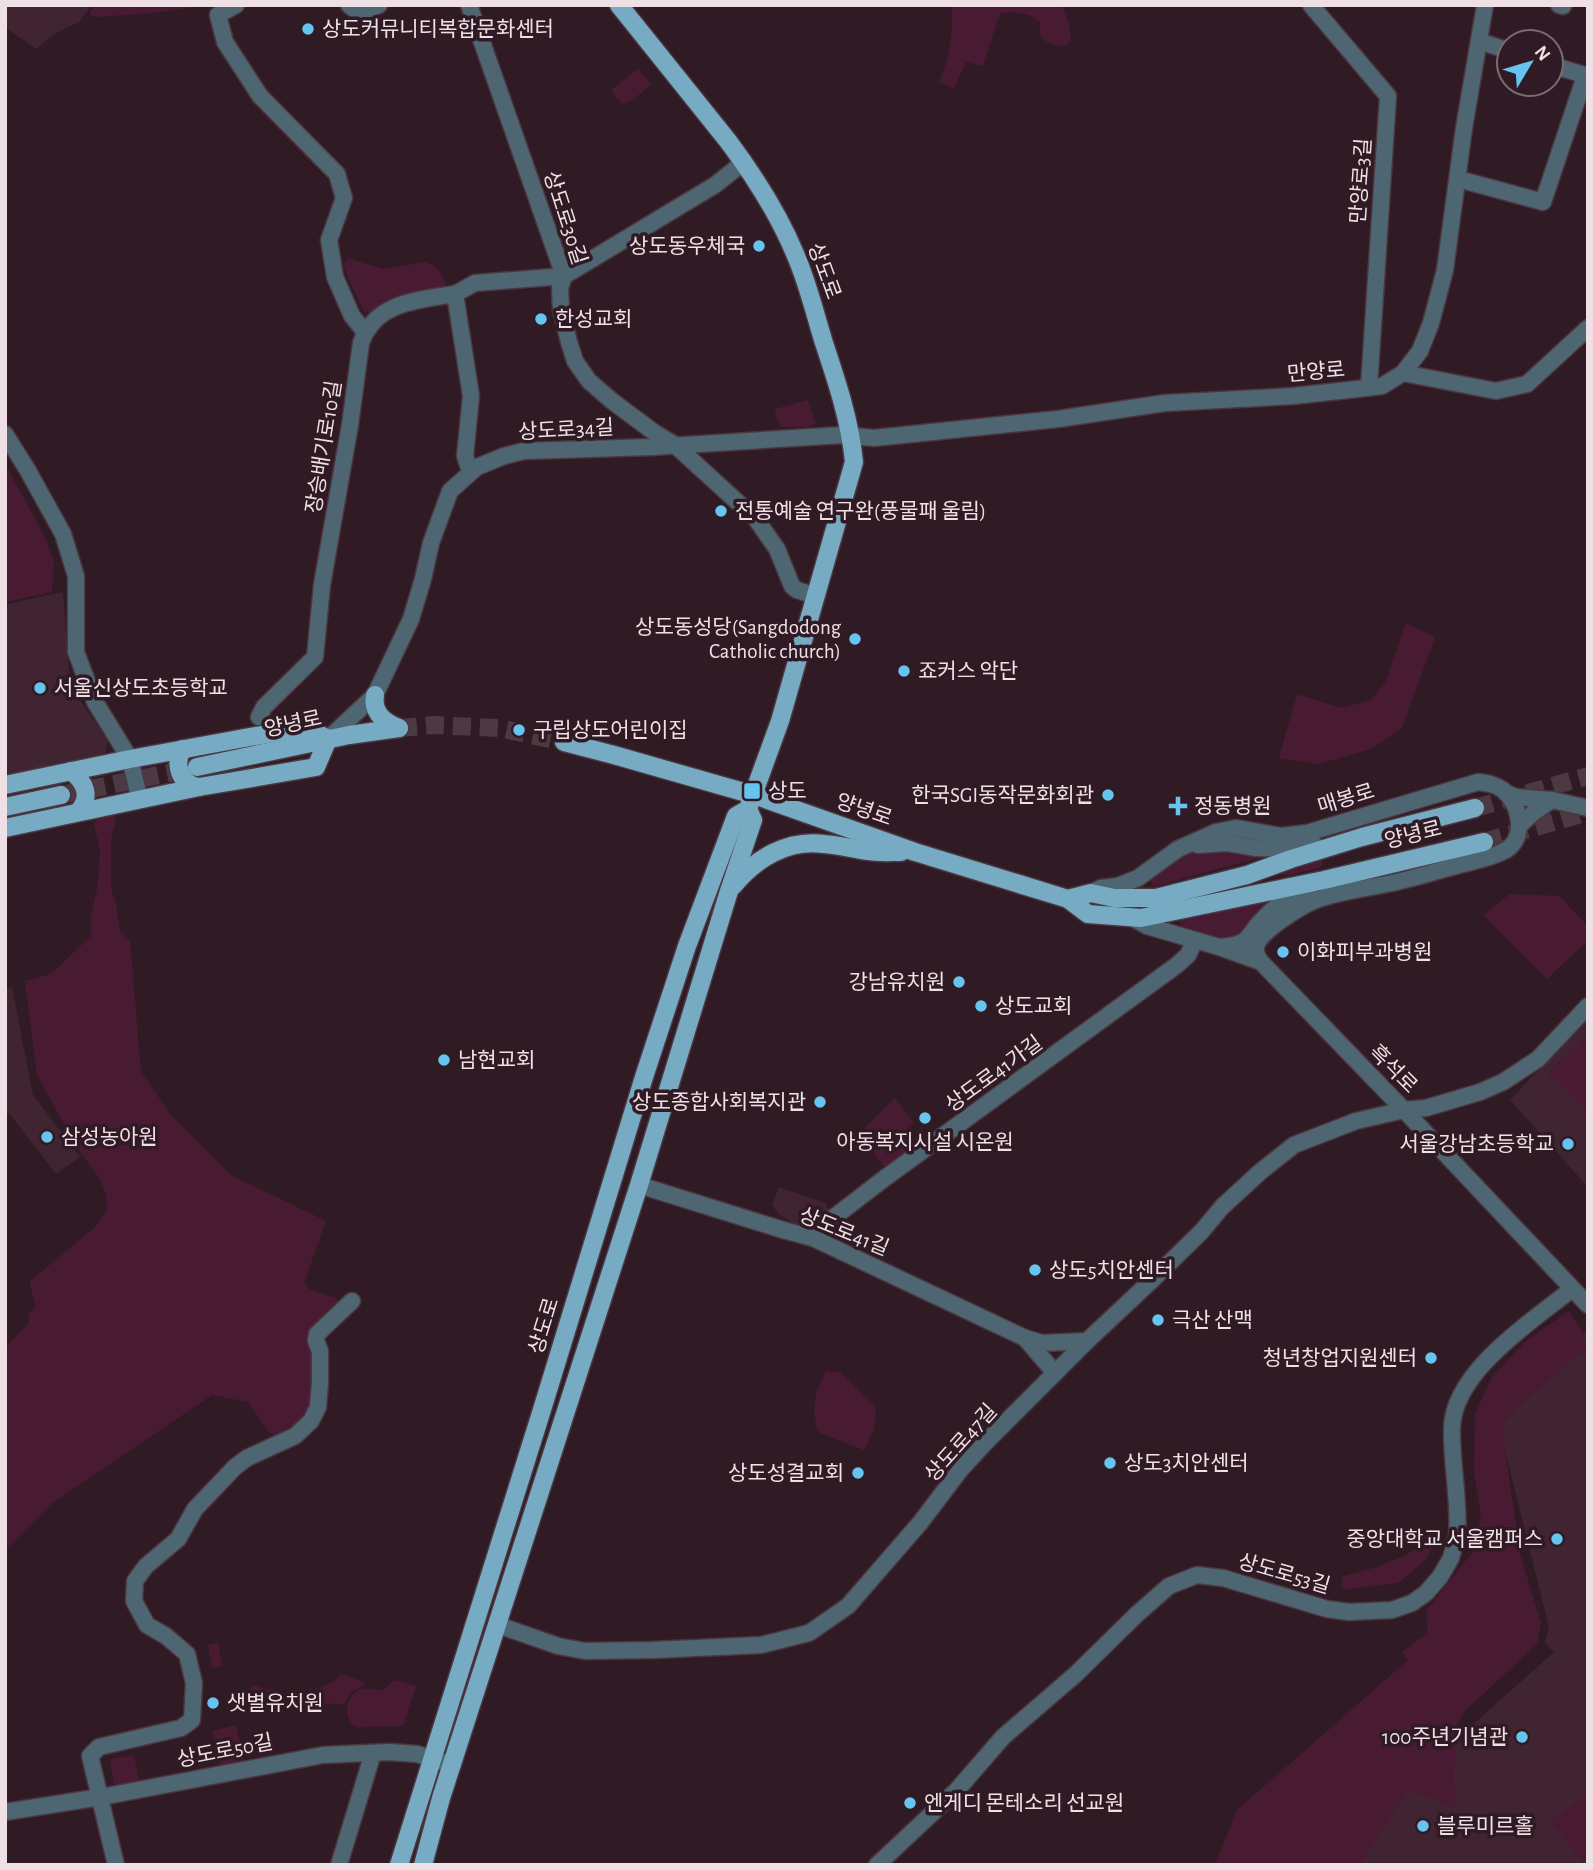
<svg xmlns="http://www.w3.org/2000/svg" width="1593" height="1870" viewBox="0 0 1593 1870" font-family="'Alegreya Sans','Noto Sans KR',sans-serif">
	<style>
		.built { fill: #402431 }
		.green { fill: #491b33 }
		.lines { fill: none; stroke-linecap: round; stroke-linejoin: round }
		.major-tunnel { stroke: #4d3942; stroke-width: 18; stroke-dasharray: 18 9; stroke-linecap: butt }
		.minor-casing { stroke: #4b3740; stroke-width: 19 }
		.major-casing { stroke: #4b3740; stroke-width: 21 }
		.minor { stroke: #4e6672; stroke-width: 16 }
		.major { stroke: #77aac3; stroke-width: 18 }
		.poi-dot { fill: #66c4ef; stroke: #301b25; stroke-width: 2.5 }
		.labels { text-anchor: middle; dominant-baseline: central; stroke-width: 7; stroke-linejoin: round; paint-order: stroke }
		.poi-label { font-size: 21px; fill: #efe0e6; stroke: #301b25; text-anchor: start }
		.street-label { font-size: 21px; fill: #efe0e6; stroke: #301b25 }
	</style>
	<rect width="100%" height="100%" fill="#301b25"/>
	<g class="built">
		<path d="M5 5H92L79 22 52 35 36 49 5 27Z"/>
		<path d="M63 592 69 672 82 703 108 741 103 761 5 777V616L8 604Z"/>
		<path d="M12 987 33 1095 80 1157 56 1174 10 1114 5 1115V988Z"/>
		<path d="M1588 1018V1187L1510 1100Z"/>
		<path d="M779 1187 825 1203 830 1211 810 1225H796L779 1214 772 1205Z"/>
		<path d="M1588 1332V1865H1346L1337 1846 1554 1652 1545 1642 1549 1628 1499 1426 1517 1395 1586 1348 1583 1333Z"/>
	</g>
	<g class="green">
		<path d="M95 5H209L153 13 95 17 91 15 90 12Z"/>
		<path d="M952 5H1062L1069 24 1071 40C1070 41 1069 43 1067 44 1060 49 1042 42 1040 34 1040 33 1040 23 1040 22 1030 12 1013 11 1000 13L983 66 966 62 954 88 939 82C950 55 953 34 952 5Z"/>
		<path d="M638 69 651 85 631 101 622 104 611 90Z"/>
		<path d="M347 258 383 269 425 262C435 264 444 275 446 284L441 291C428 293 405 293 394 298 383 304 377 316 364 312L343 266Z"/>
		<path d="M808 400 816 424 807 427H780L774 409Z"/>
		<path d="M5 464 44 535 54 562 52 592 5 602Z"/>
		<path d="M1406 623 1435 637 1402 728 1371 749 1319 764 1279 758 1297 694 1341 708 1371 700 1386 681Z"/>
		<path d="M111 814 114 815 116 820 111 839V888L116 905 120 932 130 940 141 1072 172 1116 231 1175 326 1221 306 1277 305 1284 309 1289 336 1298 338 1301C333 1314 312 1330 311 1342 310 1349 312 1357 312 1364 315 1402 312 1417 276 1436L269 1432 248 1402 212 1395 52 1503 5 1550V1348L28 1324 29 1314 36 1307 30 1285V1281L93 1229 108 1209 106 1194 100 1179 77 1148 37 1075 25 981 51 974 91 936V917L98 884 100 852 94 824 97 819Z"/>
		<path d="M1226 846 1266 856 1155 886 1152 885 1151 877 1183 855 1195 851Z"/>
		<path d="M1321 859 1323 864 1319 868 1289 875H1283L1282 873 1283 869Z"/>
		<path d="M1510 894 1559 896 1588 926V940L1547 979 1483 915Z"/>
		<path d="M1260 902H1263L1266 906C1258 915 1249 929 1239 935 1225 944 1192 934 1180 925L1181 920 1183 918Z"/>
		<path d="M1588 1034V1113L1548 1073Z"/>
		<path d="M895 1098 914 1123 908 1129 909 1139 915 1149 891 1167 883 1165 863 1137V1130Z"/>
		<path d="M1569 1311 1583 1333 1586 1348 1517 1408 1504 1424 1505 1449 1520 1553 1541 1624 1537 1644 1465 1711 1457 1724 1454 1778 1456 1808 1408 1791 1360 1865H1215L1237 1810 1408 1660 1402 1652 1428 1633 1426 1611 1474 1550 1481 1514 1474 1473 1475 1414 1492 1377 1527 1340Z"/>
		<path d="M826 1371 840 1372 876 1407 874 1429 864 1450 818 1432C811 1410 815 1390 826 1371Z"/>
		<path d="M1442 1533 1424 1561 1398 1583 1343 1590 1341 1577 1373 1568 1402 1557Z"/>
		<path d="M218 1643 222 1666 212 1668 208 1645Z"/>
		<path d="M341 1674 363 1682 365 1685 352 1692 344 1704 314 1703 309 1697 313 1692 334 1681Z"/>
		<path d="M396 1680 416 1686 404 1724 400 1726 356 1727C342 1718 346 1695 361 1689 369 1687 376 1691 384 1690L393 1681Z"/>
		<path d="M252 1685 274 1691 272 1700 249 1694Z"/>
		<path d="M236 1725 244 1760 220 1765 212 1731Z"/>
		<path d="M134 1755 139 1781 114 1785 110 1759Z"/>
		<path d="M1588 1793V1865H1585L1550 1821Z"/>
	</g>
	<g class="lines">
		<g class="major-tunnel">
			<path d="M399 728 433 725 499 728 564 742"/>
			<path d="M61 795 193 768"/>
			<path d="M1475 808 1588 776"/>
			<path d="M1484 842 1588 812"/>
		</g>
		<defs>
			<g id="minor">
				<path d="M236 5 218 15 225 42 260 96 337 174 344 198 329 240 335 277 352 316 365 332"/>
				<path d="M349 5 359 13 379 5"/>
				<path d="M469 5 564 276 560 288 561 310 569 342 575 361 589 381 612 401 655 433 675 445 756 519 777 549 792 586 797 590 816 596"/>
				<path d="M1311 5 1388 96 1369 387"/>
				<path d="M1559 5 1563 6"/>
				<path d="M1479 41 1509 51"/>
				<path d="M1551 65 1588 76"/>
				<path d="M1458 179 1543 202 1585 76"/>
				<path d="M455 294 475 283 564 276 715 185 744 162"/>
				<path d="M1403 373 1496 391 1527 384 1588 328"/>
				<path d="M5 434 27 469 63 534 76 576V652L95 702 130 759 140 800"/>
				<path d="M259 717 264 707 315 657 322 585 350 425 361 343C375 302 418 300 455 294L471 396 465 456 470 471"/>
				<path d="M328 739 375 695 411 619 423 579 431 543 450 491 477 467 504 456 524 451 652 447 843 435 874 438 1058 419 1165 403 1293 396 1357 389 1382 386 1403 373 1420 351 1431 323 1445 270 1464 128 1485 5"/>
				<path d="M1506 793 1516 797 1552 800 1588 808"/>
				<path d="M1519 826 1533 813 1552 800"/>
				<path d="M1198 845 1227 843 1256 848 1294 849 1315 845"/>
				<path d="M1091 893 1101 888 1118 886 1138 878 1178 849 1216 832 1236 828 1281 836 1307 833 1478 782C1487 783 1495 784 1503 790 1520 803 1527 837 1506 850 1492 858 1474 861 1459 865 1437 871 1415 878 1392 883 1368 888 1342 891 1319 899 1304 904 1259 931 1256 947 1255 953 1258 958 1261 962"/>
				<path d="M1133 918 1147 926 1219 947 1261 962 1404 1110 1588 1305"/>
				<path d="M1221 947C1253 944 1245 936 1264 918 1277 904 1293 894 1310 887"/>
				<path d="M639 1185 783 1230 813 1238 1025 1338 1042 1343 1087 1341"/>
				<path d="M813 1238 816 1231 885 1178 1177 965 1188 955 1195 940"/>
				<path d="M1025 1338 1055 1373"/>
				<path d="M498 1625 558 1646 585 1651 653 1650 761 1645 809 1633 848 1606 920 1523 961 1469 985 1443 1087 1341 1151 1281 1202 1231 1222 1207 1260 1172 1294 1145 1356 1121 1404 1110 1426 1108 1480 1092 1503 1082 1538 1059 1588 1006"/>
				<path d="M5 1812 101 1797 323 1755 389 1752 417 1754 453 1765"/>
				<path d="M116 1865 90 1756 99 1747 181 1728 192 1720 194 1683 187 1654 166 1636 147 1625 134 1601 135 1581 146 1566 178 1539 195 1509 235 1467 247 1458 295 1436 311 1421 318 1407 320 1382V1351L316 1341 317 1334 352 1301"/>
				<path d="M339 1865 373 1753"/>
				<path d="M877 1865 957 1790 1003 1737 1076 1674 1136 1615 1169 1586 1197 1575 1223 1578 1327 1609 1349 1612 1392 1610 1412 1603 1426 1593 1440 1577 1451 1558 1457 1536C1460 1500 1451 1464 1452 1428 1453 1372 1532 1321 1572 1289"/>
			</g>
			<g id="major">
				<path d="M375 695C372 713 384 722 399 728"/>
				<path d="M564 742 614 755 754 795 915 852 1068 899 1088 914 1141 918 1324 880 1484 842"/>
				<path d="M183 749C173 763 180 785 199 787"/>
				<path d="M197 767 349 735 399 728"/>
				<path d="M71 771C85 782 92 797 78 812"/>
				<path d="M5 785 130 759 305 727 328 739"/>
				<path d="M5 807 61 795"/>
				<path d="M5 828 199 787 316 767 328 739"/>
				<path d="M733 886C756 858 788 839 824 844 839 845 853 849 868 851 878 853 890 852 901 852"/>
				<path d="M1068 899 1091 893 1114 898H1156L1247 875 1291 859 1362 837 1475 808"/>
				<path d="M399 1865 541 1413 644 1077 687 946 736 816 748 809 780 721 854 462C850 421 837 382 824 343 815 314 808 284 796 256 779 215 755 177 728 141L619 5"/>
				<path d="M423 1865 441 1798 639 1185 729 891 753 820 748 809"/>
			</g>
		</defs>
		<use href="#minor" class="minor-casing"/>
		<use href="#major" class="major-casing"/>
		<use href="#minor" class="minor"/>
		<use href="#major" class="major"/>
	</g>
	<g class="poi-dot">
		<circle cx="308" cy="29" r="7"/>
		<circle cx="759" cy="246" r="7"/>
		<circle cx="541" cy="319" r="7"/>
		<circle cx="721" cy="511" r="7"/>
		<circle cx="855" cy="639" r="7"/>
		<circle cx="904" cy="671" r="7"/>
		<circle cx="40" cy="688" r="7"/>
		<circle cx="519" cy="730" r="7"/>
		<rect x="743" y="782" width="18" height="18" rx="3.5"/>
		<circle cx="1108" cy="795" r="7"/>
		<path d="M1174.5 795.5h7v7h7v7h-7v7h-7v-7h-7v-7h7z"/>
		<circle cx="1283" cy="952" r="7"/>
		<circle cx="959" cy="982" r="7"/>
		<circle cx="981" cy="1006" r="7"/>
		<circle cx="444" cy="1060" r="7"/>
		<circle cx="820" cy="1102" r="7"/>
		<circle cx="925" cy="1118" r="7"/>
		<circle cx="47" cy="1137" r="7"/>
		<circle cx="1568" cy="1144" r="7"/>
		<circle cx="1035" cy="1270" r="7"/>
		<circle cx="1158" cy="1320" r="7"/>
		<circle cx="1431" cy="1358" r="7"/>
		<circle cx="1110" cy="1463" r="7"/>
		<circle cx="858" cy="1473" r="7"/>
		<circle cx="1557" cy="1539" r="7"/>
		<circle cx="213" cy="1703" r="7"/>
		<circle cx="1522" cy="1737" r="7"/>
		<circle cx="910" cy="1803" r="7"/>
		<circle cx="1423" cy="1826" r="7"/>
	</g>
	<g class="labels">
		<g class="poi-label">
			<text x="322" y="29">상도커뮤니티복합문화센터</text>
			<text x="745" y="246" text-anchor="end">상도동우체국</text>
			<text x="555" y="319">한성교회</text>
			<text x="735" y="511">전통예술 연구완(풍물패 울림)</text>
			<text x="841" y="627" text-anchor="end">상도동성당(Sangdodong<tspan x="841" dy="24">Catholic church)</tspan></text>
			<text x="918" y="671">죠커스 악단</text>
			<text x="54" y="688">서울신상도초등학교</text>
			<text x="533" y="730">구립상도어린이집</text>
			<text x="768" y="791">상도</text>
			<text x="1094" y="795" text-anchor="end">한국SGI동작문화회관</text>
			<text x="1194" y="806">정동병원</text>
			<text x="1297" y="952">이화피부과병원</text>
			<text x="945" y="982" text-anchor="end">강남유치원</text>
			<text x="995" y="1006">상도교회</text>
			<text x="458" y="1060">남현교회</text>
			<text x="806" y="1102" text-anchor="end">상도종합사회복지관</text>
			<text x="61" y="1137">삼성농아원</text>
			<text x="925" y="1142" text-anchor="middle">아동복지시설 시온원</text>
			<text x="1554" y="1144" text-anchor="end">서울강남초등학교</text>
			<text x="1049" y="1270">상도5치안센터</text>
			<text x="1172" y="1320">극산 산맥</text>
			<text x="1417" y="1358" text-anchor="end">청년창업지원센터</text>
			<text x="1124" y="1463">상도3치안센터</text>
			<text x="844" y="1473" text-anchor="end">상도성결교회</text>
			<text x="1543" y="1539" text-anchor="end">중앙대학교 서울캠퍼스</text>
			<text x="227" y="1703">샛별유치원</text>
			<text x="1508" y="1737" text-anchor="end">100주년기념관</text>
			<text x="924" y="1803">엔게디 몬테소리 선교원</text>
			<text x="1437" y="1826">블루미르홀</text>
		</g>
		<g class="street-label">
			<text transform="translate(1361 181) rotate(-86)">만양로3길</text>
			<text transform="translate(565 218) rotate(72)">상도로30길</text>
			<text transform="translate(824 271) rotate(70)">상도로</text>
			<text transform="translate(1316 372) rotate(-5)">만양로</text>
			<text transform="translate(566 430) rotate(-3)">상도로34길</text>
			<text transform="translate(324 447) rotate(-81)">장승배기로10길</text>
			<text transform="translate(293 724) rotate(-12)">양녕로</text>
			<text transform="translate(1346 799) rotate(-17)">매봉로</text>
			<text transform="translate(864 810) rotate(19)">양녕로</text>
			<text transform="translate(1413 835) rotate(-14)">양녕로</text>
			<text transform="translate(1393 1069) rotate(45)">흑석로</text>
			<text transform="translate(994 1074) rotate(-36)">상도로41가길</text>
			<text transform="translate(844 1232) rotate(22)">상도로41길</text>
			<text transform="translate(544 1326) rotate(-73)">상도로</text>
			<text transform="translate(961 1443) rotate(-48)">상도로47길</text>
			<text transform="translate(1284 1574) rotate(16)">상도로53길</text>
			<text transform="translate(225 1751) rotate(-11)">상도로50길</text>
		</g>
	</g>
	<rect width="1593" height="1870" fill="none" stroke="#efe0e6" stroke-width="14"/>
	<g transform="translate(1530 63) rotate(52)"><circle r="33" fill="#301b25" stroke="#7c6a72" stroke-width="2"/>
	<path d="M0-5L12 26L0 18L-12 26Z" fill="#66c4ef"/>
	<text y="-10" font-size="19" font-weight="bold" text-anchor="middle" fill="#efe0e6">N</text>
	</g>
</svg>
